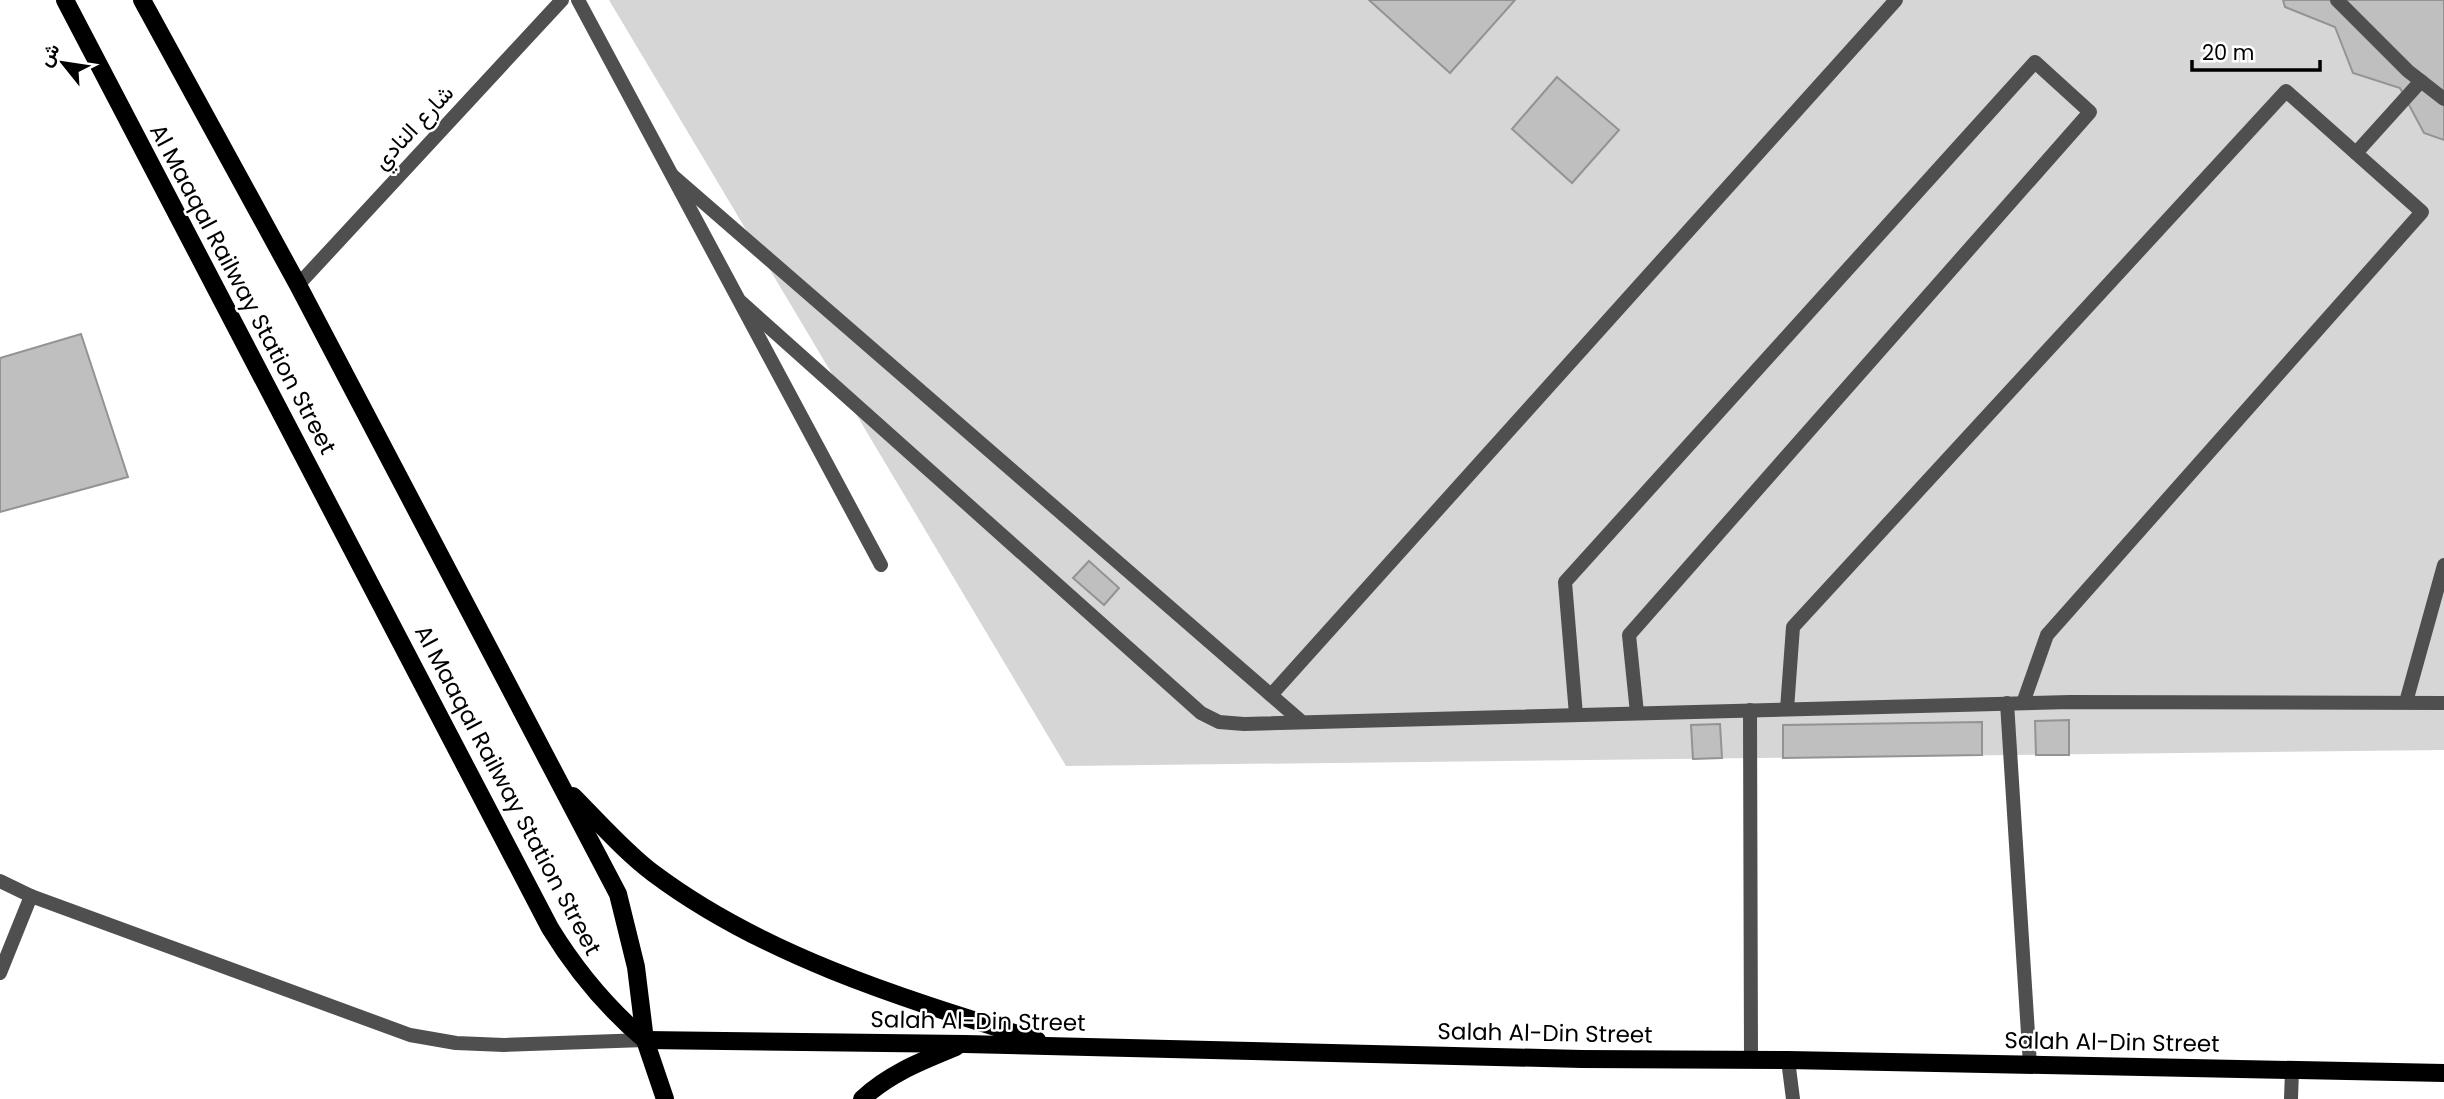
<svg xmlns="http://www.w3.org/2000/svg" width="2444" height="1099" viewBox="0 0 2444 1099" font-family="Poppins,Vazirmatn,sans-serif">
	<style>
		.green { fill: #d6d6d6 }
		.building { fill: #bfbfbf; stroke: #939393; stroke-width: 2 }
		.lines { fill: none; stroke-linecap: round; stroke-linejoin: round }
		.service { stroke: #4f4f4f; stroke-width: 14 }
		.pedestrian { stroke: #4f4f4f; stroke-width: 14 }
		.minor { stroke: #4f4f4f; stroke-width: 14 }
		.tertiary { stroke: #4f4f4f; stroke-width: 14 }
		.primary { stroke: #000; stroke-width: 18 }
		.labels { text-anchor: middle; dominant-baseline: central; stroke-width: 5; stroke-linejoin: round; paint-order: stroke }
		.street-label { font-size: 23px; fill: #000; stroke: #fff }
	</style>
	<rect width="100%" height="100%" fill="#fff"/>
	<path class="green" d="M609 0H2444V750L1066 766Z"/>
	<g class="building">
		<path d="M1369 0H1515L1450 73Z"/>
		<path d="M2283 0H2444V140L2424 133 2400 88 2353 73 2335 27 2285 7Z"/>
		<path d="M1557 77 1619 130 1572 183 1512 129Z"/>
		<path d="M81 334 128 477 0 512V358Z"/>
		<path d="M1089 561 1119 588 1104 605 1073 578Z"/>
		<path d="M2069 720V755H2036L2035 721Z"/>
		<path d="M1982 722V755L1783 758V725Z"/>
		<path d="M1720 724 1722 758 1693 759 1691 725Z"/>
	</g>
	<g class="lines">
		<g class="service">
			<path d="M673 176 1302 722"/>
			<path d="M741 302 1201 713 1219 722 1244 724 2070 702 2444 703"/>
			<path d="M1271 695 1896 0"/>
			<path d="M2406 702 2444 565"/>
			<path d="M2007 703 2030 1065"/>
			<path d="M1787 709 1793 627 2286 91 2422 212 2047 635 2023 703"/>
			<path d="M1750 710 1751 1060"/>
			<path d="M1576 715 1565 582 2035 62 2090 112 1629 635 1637 713"/>
		</g>
		<g class="pedestrian">
			<path d="M2337 0 2408 71 2444 99"/>
			<path d="M2356 153 2421 81"/>
		</g>
		<g class="minor">
			<path d="M578 0 881 565"/>
			<path d="M0 973 31 896"/>
			<path d="M1788 1060 1793 1099"/>
			<path d="M2291 1099 2292 1070"/>
		</g>
		<g class="tertiary">
			<path d="M298 285 562 0"/>
			<path d="M0 881 31 896 410 1035 456 1043 504 1045 645 1040"/>
		</g>
		<g class="primary">
			<path d="M65 0 550 928C577 972 606 1007 645 1040"/>
			<path d="M142 0 298 285 618 894 636 967 645 1040 665 1099"/>
			<path d="M573 796C599 822 624 851 653 873 765 957 905 999 1037 1040"/>
			<path d="M645 1040 965 1044 1582 1059 1788 1060 2444 1073"/>
			<path d="M862 1099C890 1073 922 1061 956 1047"/>
		</g>
	</g>
	<g class="labels">
		<g class="street-label">
			<text transform="translate(413 127) rotate(-47)">شارع النادي</text>
			<text transform="translate(243 289) rotate(62)">Al Maaqal Railway Station Street</text>
			<text transform="translate(508 790) rotate(62)">Al Maaqal Railway Station Street</text>
			<text transform="translate(978 1021) rotate(1)">Salah Al-Din Street</text>
			<text transform="translate(1545 1033) rotate(1)">Salah Al-Din Street</text>
			<text transform="translate(2112 1042) rotate(1)">Salah Al-Din Street</text>
		</g>
	</g>
	<g transform="translate(63 63) rotate(300)" stroke="#ffffff" stroke-width="5" paint-order="stroke">
	<path d="M0-5L12 26L0 18L-12 26Z" fill="#000000"/>
	<text y="-10" font-size="19" font-weight="bold" text-anchor="middle" fill="#000000">ش</text>
	</g>
	<path d="M2192 60v10h128v-10" fill="none" stroke="#000000" stroke-width="3.5"/>
	<text x="2202" y="60" font-size="21" fill="#000000" stroke="#ffffff" stroke-width="5" paint-order="stroke">20 m</text>
</svg>
